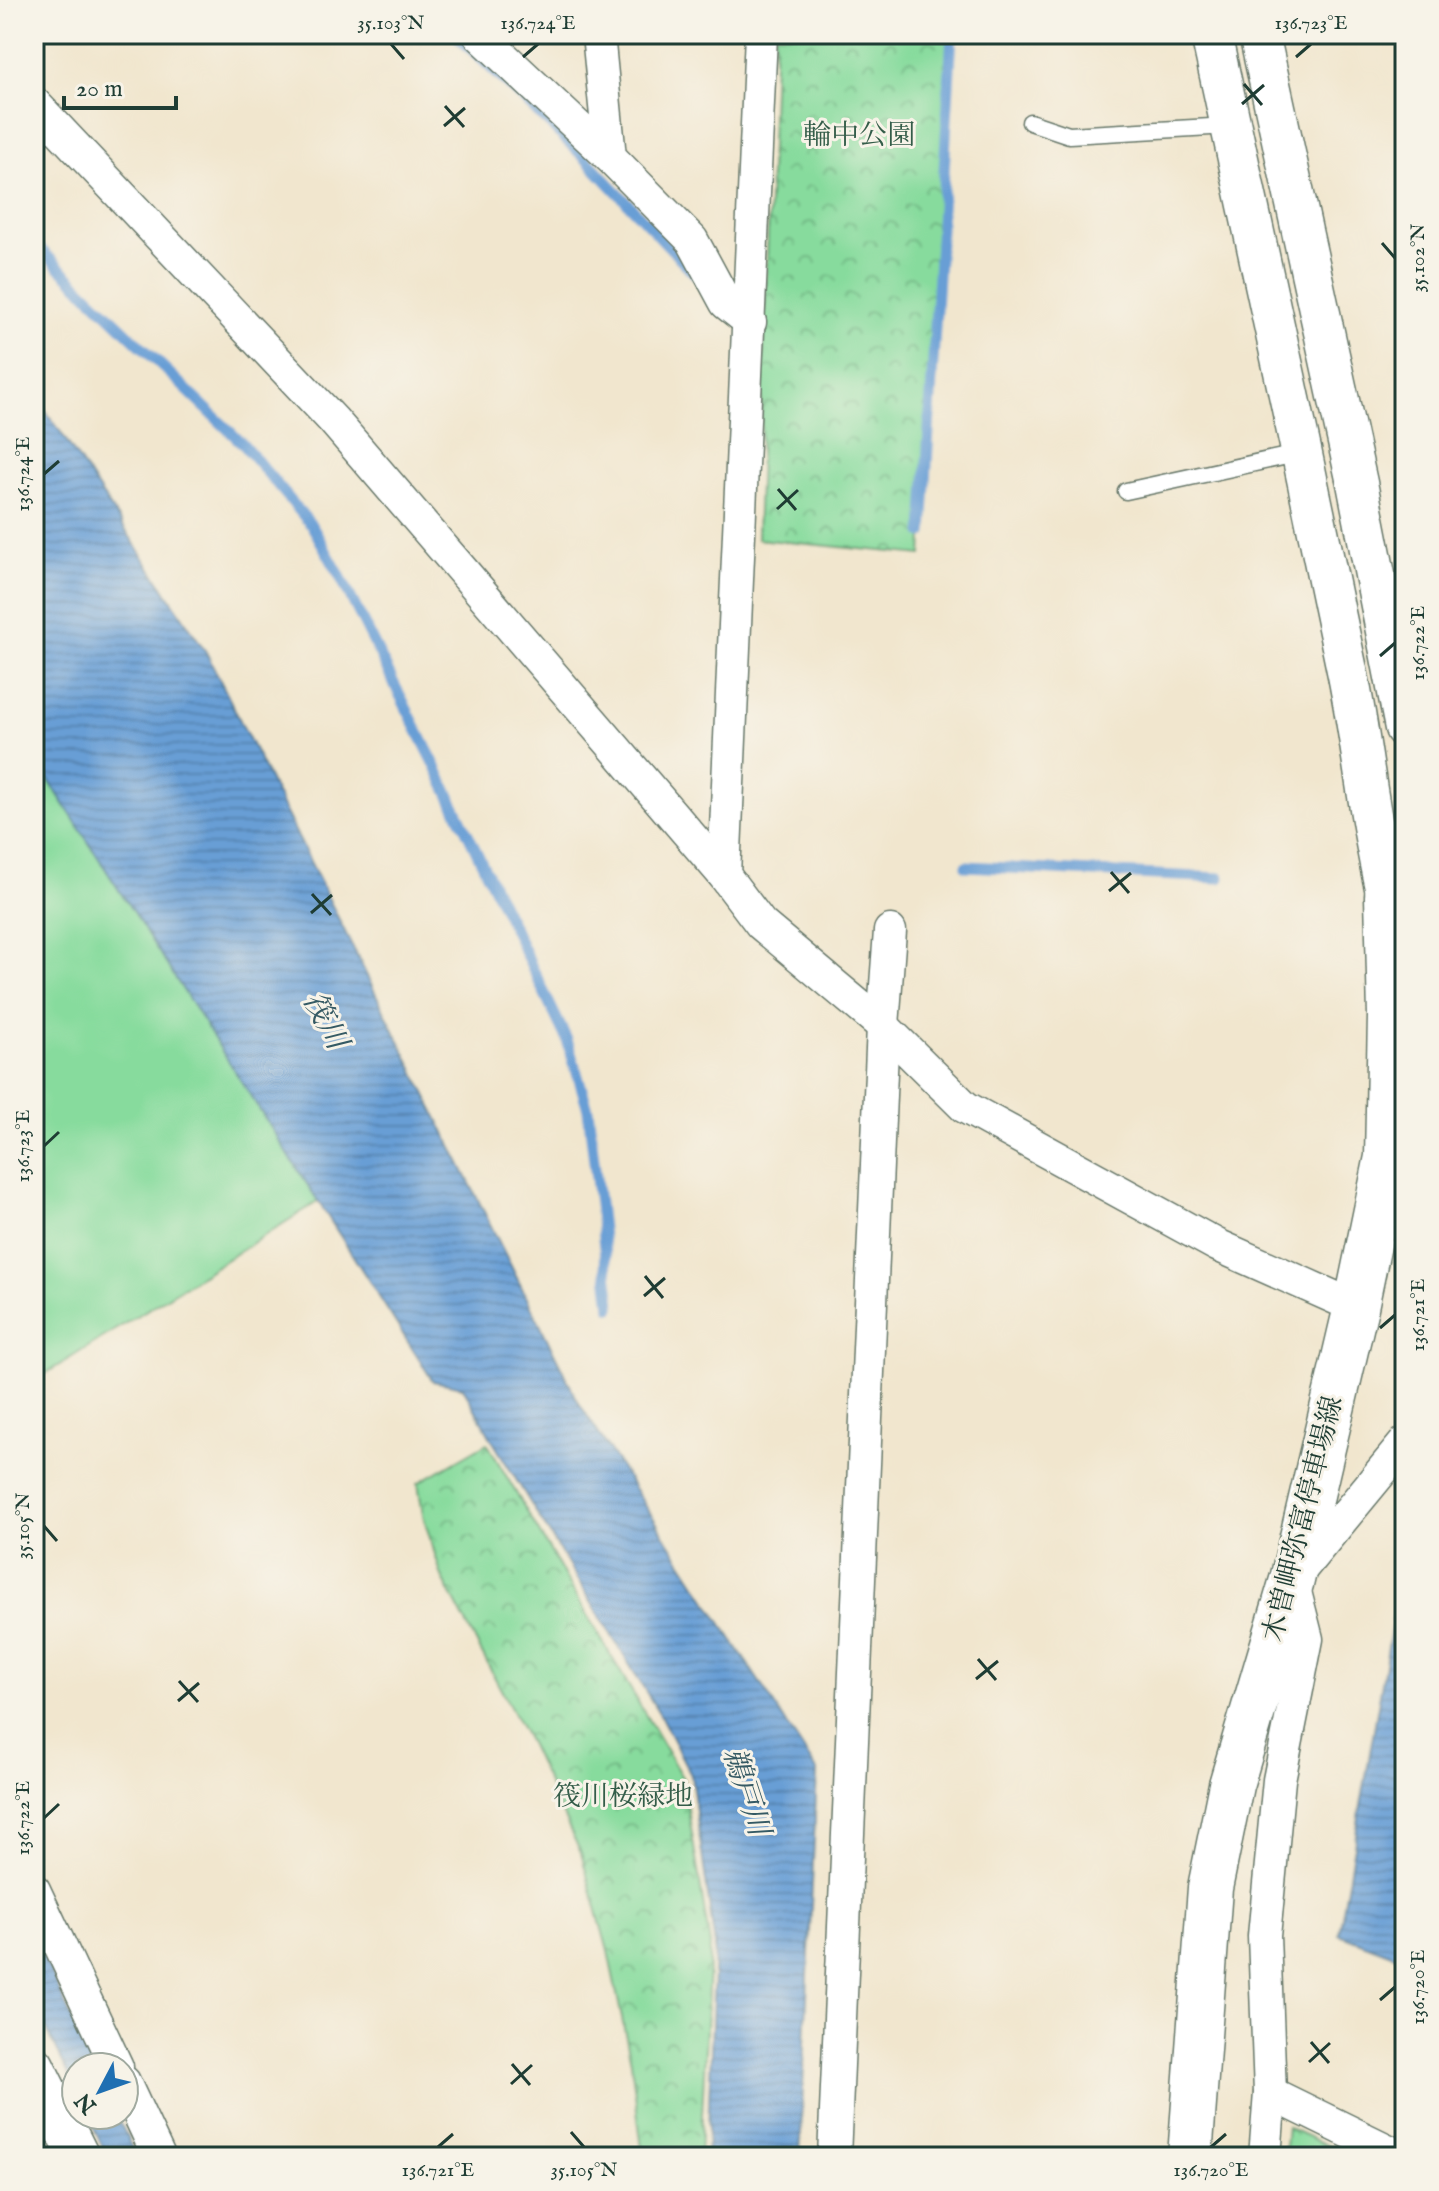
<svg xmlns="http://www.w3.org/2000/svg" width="1439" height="2191" viewBox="0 0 1439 2191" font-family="'IM FELL English','Noto Serif JP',serif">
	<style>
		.park { fill: url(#park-crowns); stroke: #538c68; stroke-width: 2 }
		.pitch { fill: #87db9d; stroke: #538c68; stroke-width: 2 }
		.water { fill: url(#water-rules); stroke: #436e84; stroke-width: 2 }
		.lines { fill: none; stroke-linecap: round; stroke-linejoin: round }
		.stream { stroke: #679ed5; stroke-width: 11 }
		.service-casing { stroke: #68786a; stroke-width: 19 }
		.minor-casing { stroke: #68786a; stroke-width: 35 }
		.tertiary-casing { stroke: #68786a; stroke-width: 43 }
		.secondary-casing { stroke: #68786a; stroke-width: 47 }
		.service { stroke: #fff; stroke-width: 16 }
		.minor { stroke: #fff; stroke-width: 32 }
		.tertiary { stroke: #fff; stroke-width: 40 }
		.secondary { stroke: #fff; stroke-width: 44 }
		.ticks { fill: none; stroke: #1f3d34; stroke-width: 3 }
		.labels { text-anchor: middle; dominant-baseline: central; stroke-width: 6; stroke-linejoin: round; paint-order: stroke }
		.park-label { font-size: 28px; fill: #345d49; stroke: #f7f3e8 }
		.street-label { font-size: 28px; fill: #1f3d34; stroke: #f7f3e8 }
		.water-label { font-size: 30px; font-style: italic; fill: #355a64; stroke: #f7f3e8 }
		.neatline { fill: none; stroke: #1f3d34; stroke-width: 3 }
		.ticks-label { font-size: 20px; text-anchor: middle; fill: #1f3d34 }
	</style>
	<defs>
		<pattern id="park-crowns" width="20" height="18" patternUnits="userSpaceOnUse" patternTransform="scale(2)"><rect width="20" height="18" fill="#87db9d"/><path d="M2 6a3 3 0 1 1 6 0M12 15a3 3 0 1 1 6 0" fill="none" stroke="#6eb381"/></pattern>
		<pattern id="water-rules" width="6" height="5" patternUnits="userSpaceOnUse" patternTransform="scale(2)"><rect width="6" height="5" fill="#679ed5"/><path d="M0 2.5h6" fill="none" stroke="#5482ae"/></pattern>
	</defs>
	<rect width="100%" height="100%" fill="#f7f3e8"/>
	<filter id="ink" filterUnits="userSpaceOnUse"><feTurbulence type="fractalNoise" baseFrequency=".0125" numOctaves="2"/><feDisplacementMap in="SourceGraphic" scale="16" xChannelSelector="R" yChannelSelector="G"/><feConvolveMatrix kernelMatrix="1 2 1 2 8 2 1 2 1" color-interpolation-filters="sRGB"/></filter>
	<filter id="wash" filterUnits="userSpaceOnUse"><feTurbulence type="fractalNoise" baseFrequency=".006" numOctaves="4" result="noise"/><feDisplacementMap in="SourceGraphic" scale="32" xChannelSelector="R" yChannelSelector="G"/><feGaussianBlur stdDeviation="1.8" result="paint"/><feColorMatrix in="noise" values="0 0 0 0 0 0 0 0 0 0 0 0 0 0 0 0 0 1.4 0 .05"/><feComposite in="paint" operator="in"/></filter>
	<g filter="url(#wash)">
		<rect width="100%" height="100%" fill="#f1e6ce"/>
		<g class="park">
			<path d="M775 34H952L922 555 757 539Z"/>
			<path d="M487 1443 683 1779 710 1945 700 2157H643L631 2062 608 1951 581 1853 529 1743 442 1577 423 1515 418 1483Z"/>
			<path d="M1287 2127 1353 2157H1284Z"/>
		</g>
		<path class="pitch" d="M34 757 319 1201 34 1381Z"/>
		<g class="water">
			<path d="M34 396 56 425 206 652 579 1403 817 1771 800 2157H707L715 1946 691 1775 659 1713 492 1440 463 1387 433 1381 34 757Z"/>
			<path d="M1405 1560V1959L1339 1934 1402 1566Z"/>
			<path d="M34 1936 94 2067H76V2089L34 2003Z"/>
			<path d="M88 2115H117L136 2157H107Z"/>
		</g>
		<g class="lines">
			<g class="stream">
				<path d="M455 34 584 157 694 273"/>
				<path d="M34 243 243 444 312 526 338 572 432 759 567 1040 588 1109 611 1307"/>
				<path d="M923 533 952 34"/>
				<path d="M966 866 1220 878"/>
			</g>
		</g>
	</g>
	<g filter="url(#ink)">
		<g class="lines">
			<defs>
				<g id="service">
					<path d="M1030 122 1069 135 1229 126"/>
					<path d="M1126 491 1301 453"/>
				</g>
				<g id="minor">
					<path d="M479 34 610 157"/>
					<path d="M598 34 610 157 692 240 726 303 750 322"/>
					<path d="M34 103 333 420 724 875 761 924 883 1026 965 1107 1217 1245 1356 1307"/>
					<path d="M724 875 761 34"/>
					<path d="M34 1890 117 2067"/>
					<path d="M124 2082 159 2157"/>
					<path d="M1270 2093 1401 2157"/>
					<path d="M834 2157 883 1026 890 931"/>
					<path d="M1265 2157 1270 2093 1264 1936 1279 1780 1307 1639 1292 1580 1405 1443"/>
				</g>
				<g id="tertiary">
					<path d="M1211 34C1258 247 1304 461 1348 675 1363 749 1369 823 1387 896"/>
					<path d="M1259 34 1357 483 1405 728"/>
					<path d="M34 2066 79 2157"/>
				</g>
				<path id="secondary" d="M1190 2157 1210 1888 1231 1785 1292 1580 1356 1307 1387 1157 1390 1016 1387 896 1405 892"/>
			</defs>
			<use href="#service" class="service-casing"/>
			<use href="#minor" class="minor-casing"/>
			<use href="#tertiary" class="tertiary-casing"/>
			<use href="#secondary" class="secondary-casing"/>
			<use href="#service" class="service"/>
			<use href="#minor" class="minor"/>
			<use href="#tertiary" class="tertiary"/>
			<use href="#secondary" class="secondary"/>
		</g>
	</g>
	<path class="ticks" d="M391 44 404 59M523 57 538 44M1296 57 1311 44M1244 84 1262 105M1242 104 1264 85M445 106 464 127M444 126 465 108M1382 243 1395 258M44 474 59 461M778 489 796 510M777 509 798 490M1380 656 1395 643M1111 872 1129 893M1109 891 1131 873M312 894 331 915M311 913 332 895M44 1146 59 1132M645 1276 663 1298M644 1296 665 1278M1380 1328 1395 1315M44 1526 57 1541M978 1659 996 1680M976 1679 998 1661M179 1681 198 1702M178 1701 199 1683M44 1818 59 1804M1380 2000 1395 1987M1311 2042 1329 2063M1309 2062 1330 2043M512 2064 530 2085M511 2084 532 2065M571 2132 584 2147M438 2147 453 2134M1211 2147 1226 2134"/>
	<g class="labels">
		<g class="park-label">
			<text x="859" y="136">輪中公園</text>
			<text x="623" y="1797">筏川桜緑地</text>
		</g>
		<g class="street-label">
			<text transform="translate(1304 1519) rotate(-76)">木曽岬弥富停車場線</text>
		</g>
		<g class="water-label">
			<text transform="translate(324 1021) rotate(62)">筏川</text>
			<text transform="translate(745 1792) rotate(72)">鵜戸川</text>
		</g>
	</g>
	<rect width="1439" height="2191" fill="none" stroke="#f7f3e8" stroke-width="88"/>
	<g transform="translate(100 2091) rotate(229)"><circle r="38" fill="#f7f3e8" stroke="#a1aaa0" stroke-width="2"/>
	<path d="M0-6L14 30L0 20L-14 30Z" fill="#1f6fb2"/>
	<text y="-12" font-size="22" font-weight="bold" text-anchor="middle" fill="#1f3d34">N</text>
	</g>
	<path d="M64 96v12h112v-12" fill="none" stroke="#1f3d34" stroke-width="4"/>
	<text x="76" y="96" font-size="24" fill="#1f3d34" stroke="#f7f3e8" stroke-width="6" paint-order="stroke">20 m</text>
	<rect x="44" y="44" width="1351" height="2103" class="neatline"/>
	<g class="ticks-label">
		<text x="391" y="29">35.103°N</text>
		<text x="538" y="29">136.724°E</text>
		<text x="1311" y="29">136.723°E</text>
		<text transform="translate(1417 258) rotate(-90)" y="7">35.102°N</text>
		<text transform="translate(22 474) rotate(-90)" y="7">136.724°E</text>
		<text transform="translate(1417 643) rotate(-90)" y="7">136.722°E</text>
		<text transform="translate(22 1146) rotate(-90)" y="7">136.723°E</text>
		<text transform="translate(1417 1315) rotate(-90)" y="7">136.721°E</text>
		<text transform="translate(22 1526) rotate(-90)" y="7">35.105°N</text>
		<text transform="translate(22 1818) rotate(-90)" y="7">136.722°E</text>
		<text transform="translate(1417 1987) rotate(-90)" y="7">136.720°E</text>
		<text x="438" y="2176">136.721°E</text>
		<text x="584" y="2176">35.105°N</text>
		<text x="1211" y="2176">136.720°E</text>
	</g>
</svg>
